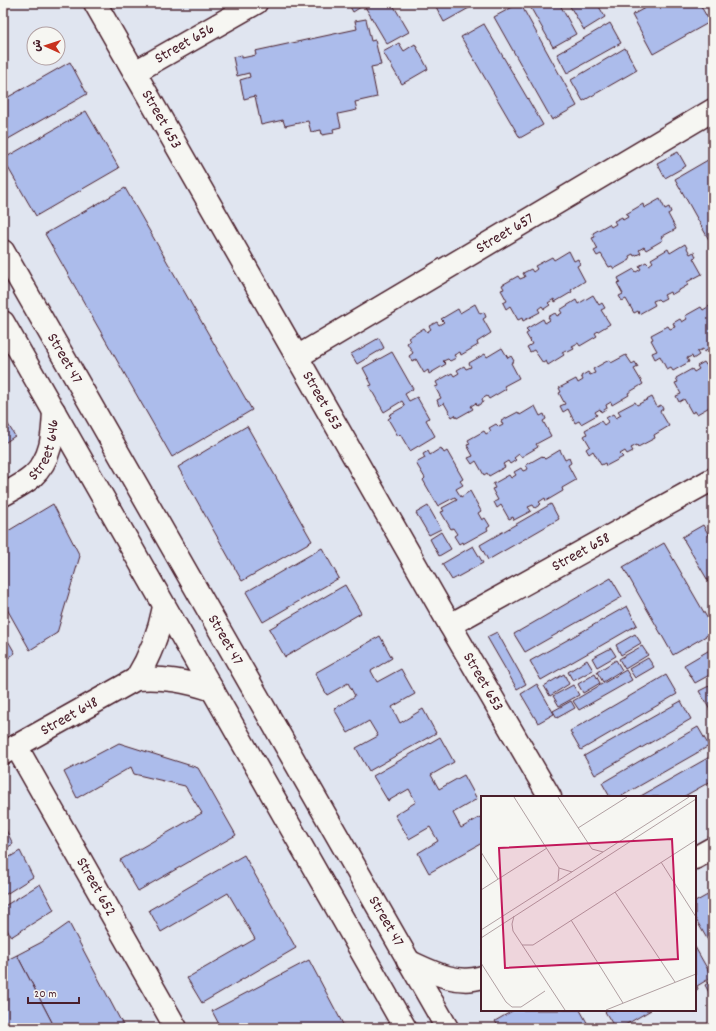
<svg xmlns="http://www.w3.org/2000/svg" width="716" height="1031" viewBox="0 0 716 1031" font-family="Dekko,'Playpen Sans Arabic',sans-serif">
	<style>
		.built { fill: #e0e5f0; fill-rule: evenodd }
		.building { fill: #acbceb; stroke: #4a1f2b }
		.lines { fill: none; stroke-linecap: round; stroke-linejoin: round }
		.minor-casing { stroke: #4a1f2b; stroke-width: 25 }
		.minor { stroke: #f6f6f2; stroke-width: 22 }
		.labels { text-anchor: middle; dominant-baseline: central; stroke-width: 4; stroke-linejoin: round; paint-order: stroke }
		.street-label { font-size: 16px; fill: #4a1f2b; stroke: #f6f6f2 }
		.inset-road { fill: none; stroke: #b1a0a2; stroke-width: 1 }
		.view { fill: #c2185b; fill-opacity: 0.15; stroke: #c2185b; stroke-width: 2 }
		.inset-edge { fill: none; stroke: #4a1f2b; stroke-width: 2 }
	</style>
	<rect width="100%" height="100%" fill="#f6f6f2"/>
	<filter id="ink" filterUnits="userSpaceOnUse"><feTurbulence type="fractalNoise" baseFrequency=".025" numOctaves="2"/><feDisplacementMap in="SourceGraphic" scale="8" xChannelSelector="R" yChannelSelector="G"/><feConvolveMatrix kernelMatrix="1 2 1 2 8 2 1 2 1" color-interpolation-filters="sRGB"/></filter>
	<g filter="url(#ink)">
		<path class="built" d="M3 3H713V1028H3ZM34 34H58V58H34ZM482 797H695V1010H482Z"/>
		<g class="building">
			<path d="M348 3H392L409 32 387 44 364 5 353 12Z"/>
			<path d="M434 3H478L444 22Z"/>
			<path d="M520 3 577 106 552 120 494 17Z"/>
			<path d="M528 3H559L576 34 553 47Z"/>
			<path d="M568 3H597L605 17 584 30Z"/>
			<path d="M654 3H699L710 22 653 54 632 15Z"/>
			<path d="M366 19 371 41 375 40 381 65 371 67 377 97 355 102 357 110 338 114 341 127 333 129 334 133 322 135 321 130 311 132 308 121 285 126 283 120 261 125 255 96 244 99 240 80 250 77 249 73 237 76 233 57 242 55V58L256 55 255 51 357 29 355 21Z"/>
			<path d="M610 23 621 43 567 73 557 54Z"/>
			<path d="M484 24 543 125 520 138 461 37Z"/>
			<path d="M399 43 404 51 415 44 428 69 402 84 383 52Z"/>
			<path d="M625 48 637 70 583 101 571 80Z"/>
			<path d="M70 62 87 94 3 142V100Z"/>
			<path d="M86 111 119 168 36 216 3 159Z"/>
			<path d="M678 152 686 166 665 178 657 163Z"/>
			<path d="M713 157V247L675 179Z"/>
			<path d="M125 188 252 410 172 457 45 234Z"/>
			<path d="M660 199 665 209 669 207 671 212 668 214 676 229 661 237 663 240 646 250 644 247 639 250 641 253 634 256 633 254 629 256 630 260 614 269 612 266 609 267 601 254 597 256 594 251 598 249 592 238 595 237 593 233 609 224 611 227 616 224 614 221 622 217 623 220 628 217 626 214 643 204 644 208Z"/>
			<path d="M685 244 690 254 694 252 696 257 693 258 702 274 687 282 688 285 671 295 670 292 664 295 666 298 660 301 658 299 653 301 655 305 639 314 638 311 634 313 626 299 622 301 619 296 623 294 617 283 620 282 618 278 634 269 636 272 641 269 639 266 646 262 649 265 653 262 651 259 668 249 670 253Z"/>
			<path d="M569 251 574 261 578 259 580 264 577 266 585 281 571 290 572 292 555 302 554 299 548 303 550 305 544 309 542 306 538 309 540 312 523 321 522 318 518 320 510 306 506 309 503 303 507 301 501 290 504 289 502 285 518 276 520 279 525 277 523 273 531 269 533 272 537 269 535 266 552 257 554 260Z"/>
			<path d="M593 295 599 305 602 303 605 308 601 310 610 324 595 333 597 336 580 346 578 343 572 346 574 349 568 352 566 350 562 352 564 355 548 365 546 361 543 363 534 350 530 352 527 347 532 344 526 334 529 332 526 329 543 319 545 323 550 320 548 317 555 313 557 316 562 313 560 310 576 300 578 304Z"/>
			<path d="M475 304 480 314 484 312 486 317 483 319 491 333 477 342 478 345 461 355 460 352 454 355 456 358 450 361 448 359 443 361 446 364 429 374 428 370 424 373 416 359 412 361 409 356 413 353 407 343 410 341 408 338 424 328 427 332 431 329 429 326 437 322 439 325 444 322 441 319 458 309 460 313Z"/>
			<path d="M713 304V347L704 352 703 349 697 352 699 355 693 359 692 356 687 358 689 362 673 371 671 368 667 370 660 356 655 359 652 353 657 351 651 340 653 339 651 335 668 326 670 329 675 327 673 323 680 319 682 322 687 319 685 316 701 307 703 310Z"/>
			<path d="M379 338 384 348 357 364 351 354Z"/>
			<path d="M502 348 508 358 511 356 514 361 511 363 519 378 504 386 506 389 489 399 487 396 482 399 483 402 477 406 476 403 471 406 473 409 457 418 455 415 452 417 444 403 439 406 437 400 441 398 435 387 438 386 436 382 452 373 454 376 459 373 457 370 464 366 466 369 471 367 469 363 485 354 487 357Z"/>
			<path d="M392 352 413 389 405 394 409 401 417 397 429 418 426 420 435 436 410 451 400 434 398 436 388 419 391 417 389 415 405 406 402 401 384 412 369 386 372 385 363 368Z"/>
			<path d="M626 355 632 364 635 362 638 367 634 369 643 384 628 393 629 395 612 405 611 402 606 405 607 408 601 412 600 409 595 412 597 415 581 424 579 421 575 423 568 409 563 412 560 406 565 404 559 393 561 392 559 388 576 379 578 383 583 380 581 376 588 372 590 375 595 373 593 369 609 360 611 363Z"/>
			<path d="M713 357V401L711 402 713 405 697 414 695 411 692 413 684 399 679 402 676 396 681 394 675 383 678 382 676 378 692 369 694 372 699 369 697 366 704 362 706 365 711 363 709 359Z"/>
			<path d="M652 397 657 407 661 405 663 409 660 411 669 426 654 435 655 438 638 447 637 445 631 448 633 451 627 454 625 451 620 454 623 457 606 466 605 463 601 465 593 451 589 454 586 449 590 446 584 436 587 434 585 430 601 421 604 425 608 422 606 418 613 414 616 418 621 415 618 411 635 402 637 405Z"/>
			<path d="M535 406 540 416 544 414 546 419 543 421 551 436 536 444 538 447 521 457 519 454 514 458 516 460 510 464 508 461 503 464 505 467 489 476 487 473 484 475 476 461 472 464 468 458 473 456 467 445 470 444 468 440 484 431 486 434 491 431 489 428 496 424 499 427 503 425 501 421 518 412 520 415Z"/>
			<path d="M3 416 15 436 3 444Z"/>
			<path d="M247 426 312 541 242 581 178 467Z"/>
			<path d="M441 448 444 453 447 451 463 479 460 481 463 485 456 489 461 497 470 491 481 511 478 513 482 520 485 518 490 526 487 528 488 530 463 544 462 542 459 544 454 536 457 534 453 528 451 529 441 512 444 511 442 508 457 500 455 497 438 506 423 480 425 478 416 463 425 458 423 454 428 451 430 455Z"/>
			<path d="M560 450 565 460 569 458 571 463 568 465 576 480 562 488 563 491 546 501 545 498 539 502 541 504 535 508 533 505 528 507 531 511 514 520 513 517 509 519 501 505 497 508 494 502 498 500 492 489 495 488 493 484 509 475 511 478 516 475 514 472 521 468 523 471 528 469 526 465 542 456 545 459Z"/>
			<path d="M53 504 80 556 57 633 30 650 3 602V534Z"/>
			<path d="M551 504 559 519 488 560 480 545Z"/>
			<path d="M428 506 441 529 429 535 416 513Z"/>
			<path d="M703 525 713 542V589L682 537Z"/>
			<path d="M441 532 451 549 439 556 430 539Z"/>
			<path d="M664 543 713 628V632L673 655 623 567Z"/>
			<path d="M473 546 483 563 452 580 442 564Z"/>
			<path d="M322 548 339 578 263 622 246 592Z"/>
			<path d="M611 578 622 597 525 652 514 634Z"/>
			<path d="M345 585 361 613 285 657 269 629Z"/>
			<path d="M627 606 637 625 541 680 530 661Z"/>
			<path d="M3 632 15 653 3 662Z"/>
			<path d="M497 632 526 684 517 689 487 637Z"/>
			<path d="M635 634 641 643 621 655 616 645Z"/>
			<path d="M380 636 392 658 371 671 377 682 401 669 415 694 392 707 400 723 423 709 436 733 369 771 356 748 378 736 369 721 348 733 334 709 355 696 348 683 327 695 315 673Z"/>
			<path d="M642 646 648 655 625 669 619 659Z"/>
			<path d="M611 648 616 656 597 667 592 658Z"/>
			<path d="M713 648V673L695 683 684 665Z"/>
			<path d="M648 658 654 667 635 678 629 669Z"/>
			<path d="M587 660 593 670 573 681 568 672Z"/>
			<path d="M616 660 622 670 603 682 597 672Z"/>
			<path d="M626 670 632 680 579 710 573 701Z"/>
			<path d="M564 674 569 684 550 696 544 686Z"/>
			<path d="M595 674 600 683 583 693 578 684Z"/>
			<path d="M666 675 677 694 581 750 570 731Z"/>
			<path d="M537 684 554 714 538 723 521 694Z"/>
			<path d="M713 684V708L710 710 699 691Z"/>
			<path d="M573 685 579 695 559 706 553 696Z"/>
			<path d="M571 701 575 708 557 718 553 711Z"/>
			<path d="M681 701 691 719 595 775 584 756Z"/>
			<path d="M698 727 709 746 620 797H610L602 783Z"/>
			<path d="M440 737 454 762 431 775 439 789 464 775 477 799 453 813 461 828 482 816V843L429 873 418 853 438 841 430 827 409 839 395 815 416 802 409 789 388 801 373 776Z"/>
			<path d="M119 743 198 768 236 835 138 891 120 860 202 813 185 786 134 774 131 767 77 798 64 772Z"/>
			<path d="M713 755V780L683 797H639Z"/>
			<path d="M3 824 13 844 3 850Z"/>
			<path d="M20 851 33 877 3 896V861Z"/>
			<path d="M244 855 296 948 202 1003 187 978 255 939 228 893 161 932 149 910Z"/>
			<path d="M40 884 54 910 11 937 3 922V907Z"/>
			<path d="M713 892V949L695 918V902Z"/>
			<path d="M69 923 124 1027 122 1028H55L17 955 42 942Z"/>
			<path d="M695 947 712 977 697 986 698 989 695 991Z"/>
			<path d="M17 955 55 1028H3V962Z"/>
			<path d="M309 960 345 1028H221L212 1011Z"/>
			<path d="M713 980V1000L705 985Z"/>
			<path d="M514 1010H580L590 1028H499L495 1021Z"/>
			<path d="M604 1010H651L620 1028H615Z"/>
		</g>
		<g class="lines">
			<defs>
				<g id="minor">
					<path id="s1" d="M95 3 450 625 550 797"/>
					<path id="s2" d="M135 72 256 3"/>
					<path id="s3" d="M3 251 447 1028"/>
					<path d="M3 322 405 1028"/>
					<path id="s4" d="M297 357 713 110"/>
					<path id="s5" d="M3 495C12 490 24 484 32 477 52 459 53 435 54 411"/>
					<path id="s6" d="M450 625 713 479"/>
					<path d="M136 679C150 656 159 633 164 607"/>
					<path id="s7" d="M16 746 176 1028"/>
					<path id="s8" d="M4 753 136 679C164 677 186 681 213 690"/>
					<path d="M695 858 713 848"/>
					<path d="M408 961C430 971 457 986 482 977"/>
				</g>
			</defs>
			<use href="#minor" class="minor-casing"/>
			<use href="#minor" class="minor"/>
		</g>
	</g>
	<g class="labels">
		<g class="street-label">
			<text stroke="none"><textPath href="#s2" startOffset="57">Street 656</textPath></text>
			<text stroke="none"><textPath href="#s1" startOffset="134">Street 653</textPath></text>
			<text stroke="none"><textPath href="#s4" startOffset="242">Street 657</textPath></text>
			<text stroke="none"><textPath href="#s3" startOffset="124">Street 47</textPath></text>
			<text stroke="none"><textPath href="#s1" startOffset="458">Street 653</textPath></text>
			<text stroke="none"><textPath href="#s5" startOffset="65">Street 646</textPath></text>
			<text stroke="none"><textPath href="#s6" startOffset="150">Street 658</textPath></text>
			<text stroke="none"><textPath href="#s3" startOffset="448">Street 47</textPath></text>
			<text stroke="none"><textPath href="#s1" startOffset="782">Street 653</textPath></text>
			<text stroke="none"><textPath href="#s8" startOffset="75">Street 648</textPath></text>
			<text stroke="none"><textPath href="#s7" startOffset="162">Street 652</textPath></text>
			<text stroke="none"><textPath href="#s3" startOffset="772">Street 47</textPath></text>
		</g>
	</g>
	<g transform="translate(481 796)">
		<rect width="215" height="215" fill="#f6f6f2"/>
		<path class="inset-road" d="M33 1 78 72 77 85M77 1 111 53 122 56M97 32 146 1M0 56 17 83M180 66 215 121M78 72 91 76M0 94 66 52M134 96 194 186M33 120 31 128 32 135 84 214M90 124 142 207M0 134 208 1M0 142 215 3M41 149H52L215 44M0 167 25 206 31 211H40L64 195M125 214 215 178"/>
		<path class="view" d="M191 43 197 163 24 172 18 52Z"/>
		<rect width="215" height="215" class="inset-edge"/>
	</g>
	<rect width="716" height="1031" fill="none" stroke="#f6f6f2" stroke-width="16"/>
	<rect x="8" y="8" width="700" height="1015" fill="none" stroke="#4a1f2b" stroke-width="1.5" filter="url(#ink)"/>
	<g transform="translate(46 46) rotate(273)"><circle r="19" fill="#f6f6f2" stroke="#b1a0a2"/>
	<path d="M0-3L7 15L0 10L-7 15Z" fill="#c8321e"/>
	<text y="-6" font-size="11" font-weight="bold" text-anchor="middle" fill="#4a1f2b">ش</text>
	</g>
	<path d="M28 997v6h51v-6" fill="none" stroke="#4a1f2b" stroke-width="2"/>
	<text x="34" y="997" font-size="12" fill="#4a1f2b" stroke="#f6f6f2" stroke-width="3" paint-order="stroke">20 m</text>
</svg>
